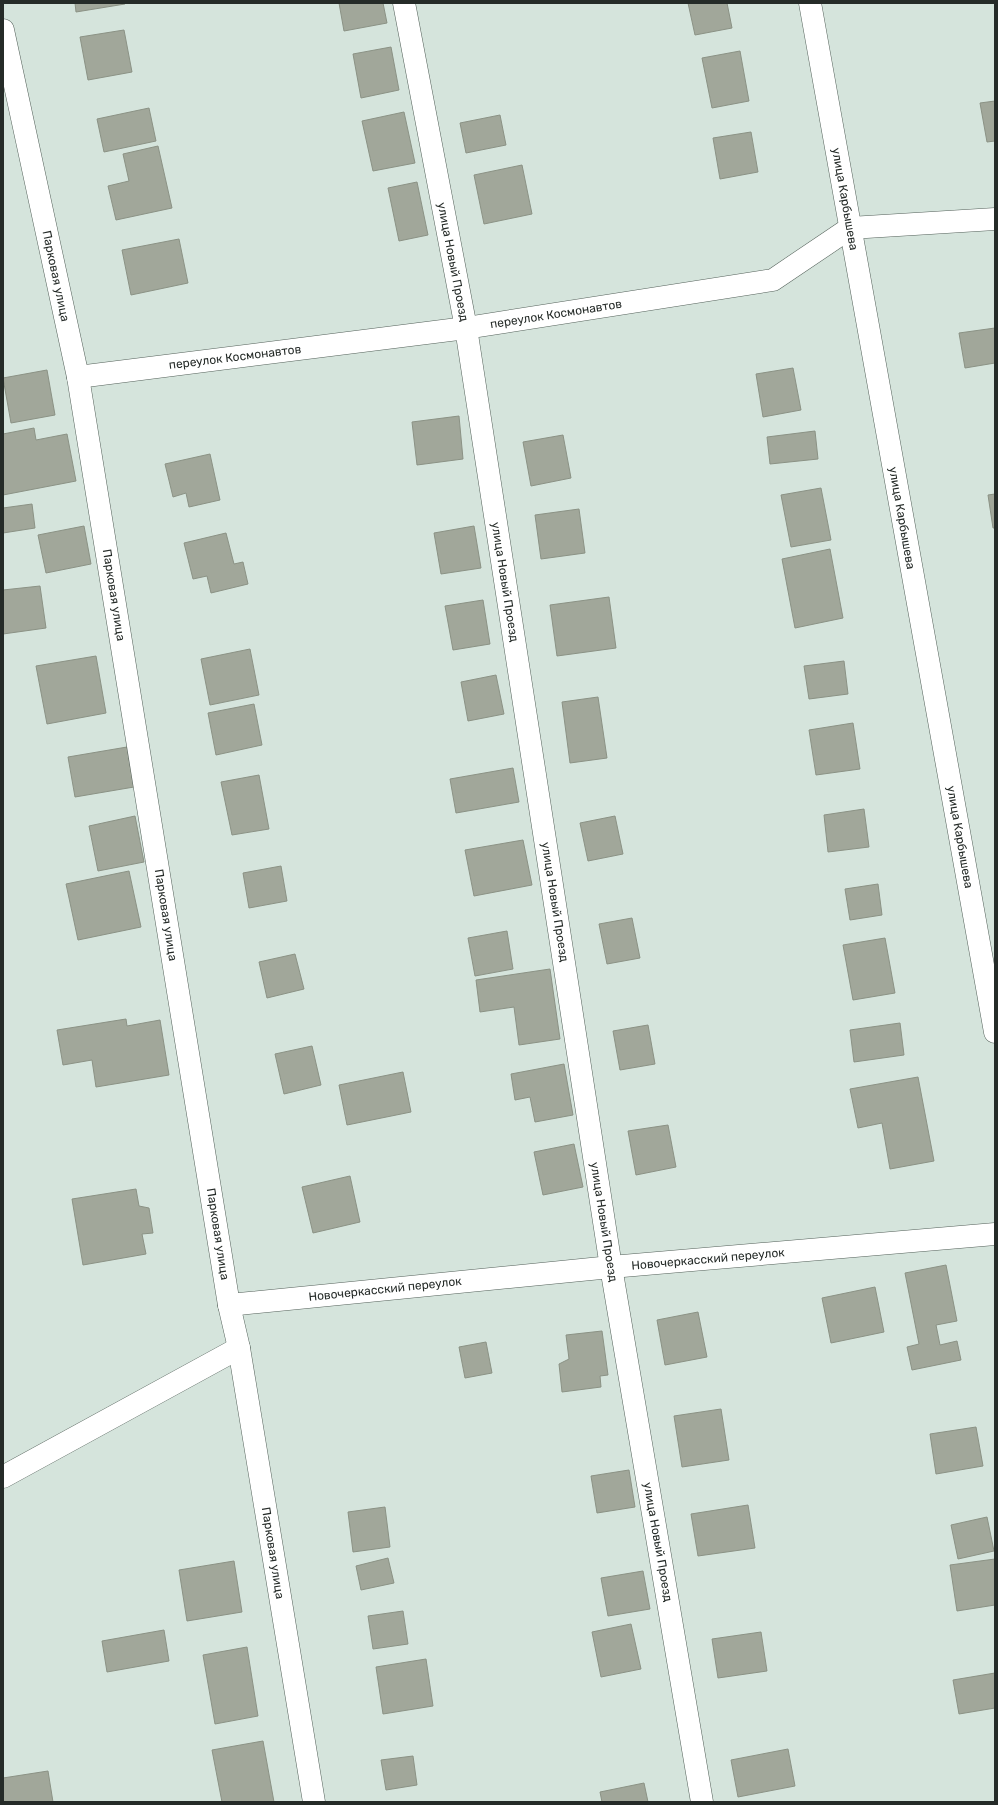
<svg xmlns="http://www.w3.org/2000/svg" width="998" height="1805" viewBox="0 0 998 1805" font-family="Rubik,sans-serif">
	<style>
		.building { fill: #a1a79a; stroke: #8b9285 }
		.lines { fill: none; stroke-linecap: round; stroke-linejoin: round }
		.minor-casing { stroke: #54615a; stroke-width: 23 }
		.minor { stroke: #fff; stroke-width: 22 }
		.labels { text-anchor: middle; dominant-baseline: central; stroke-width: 3.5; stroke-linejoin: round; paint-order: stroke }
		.street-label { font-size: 12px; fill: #252b28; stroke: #fff }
	</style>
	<rect width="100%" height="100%" fill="#d5e4dc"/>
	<g class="building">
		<path d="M75 3H125V4L76 12Z"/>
		<path d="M339 3H383L387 23 344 31Z"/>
		<path d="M688 3H727L732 28 695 35Z"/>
		<path d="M124 30 132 72 88 80 80 37Z"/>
		<path d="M391 47 399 90 361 98 353 54Z"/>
		<path d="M740 51 749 101 712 108 702 58Z"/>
		<path d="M995 101V141L987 142 980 103Z"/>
		<path d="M149 108 156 141 104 152 97 119Z"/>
		<path d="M404 112 415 163 373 171 362 121Z"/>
		<path d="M500 115 506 145 466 153 460 123Z"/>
		<path d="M751 132 758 172 720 179 713 138Z"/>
		<path d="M158 146 172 208 116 220 108 186 129 181 123 154Z"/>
		<path d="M522 165 532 214 484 224 474 175Z"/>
		<path d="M417 182 428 235 399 241 388 188Z"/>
		<path d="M179 239 188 283 131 295 122 250Z"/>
		<path d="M995 328V363L965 368 959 333Z"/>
		<path d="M793 368 801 410 763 417 756 374Z"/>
		<path d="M47 370 55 415 11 423 3 378Z"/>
		<path d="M459 416 463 459 417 465 412 422Z"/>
		<path d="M34 428 36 440 67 434 76 481 3 495V434Z"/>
		<path d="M815 431 818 459 770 464 767 437Z"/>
		<path d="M563 435 571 478 531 486 523 442Z"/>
		<path d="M210 454 220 500 189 507 186 493 173 497 165 464Z"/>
		<path d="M821 488 831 540 791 547 781 495Z"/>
		<path d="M995 494V528H993L988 495Z"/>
		<path d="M32 504 35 528 3 533V508Z"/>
		<path d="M579 509 585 553 541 559 535 515Z"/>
		<path d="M84 526 91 564 46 573 38 535Z"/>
		<path d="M474 526 481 568 441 574 434 533Z"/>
		<path d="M226 533 234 564 243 562 248 584 211 593 207 576 193 579 184 543Z"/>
		<path d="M830 549 843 618 795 628 782 559Z"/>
		<path d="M40 586 46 628 3 634V590Z"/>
		<path d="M609 597 616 648 557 656 550 605Z"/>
		<path d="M483 600 490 644 453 650 445 606Z"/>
		<path d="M250 649 259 695 210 705 201 659Z"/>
		<path d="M96 656 106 713 47 724 36 666Z"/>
		<path d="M844 661 848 694 809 699 804 666Z"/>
		<path d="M496 675 504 714 468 721 461 682Z"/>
		<path d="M598 697 607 758 570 763 562 702Z"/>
		<path d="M254 704 262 745 216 755 208 713Z"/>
		<path d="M853 723 860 769 816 775 809 730Z"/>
		<path d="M127 747 134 787 75 797 68 757Z"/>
		<path d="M513 768 519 802 456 813 450 779Z"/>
		<path d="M259 775 269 829 232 835 221 782Z"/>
		<path d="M864 809 869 847 828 852 824 815Z"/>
		<path d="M135 816 144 862 98 871 89 826Z"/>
		<path d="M615 816 623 854 588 861 580 823Z"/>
		<path d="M523 840 532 885 474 896 465 850Z"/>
		<path d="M281 866 287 901 249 908 243 873Z"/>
		<path d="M129 871 141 927 78 940 66 884Z"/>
		<path d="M878 884 882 915 850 920 845 889Z"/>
		<path d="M632 918 640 958 607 964 599 924Z"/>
		<path d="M507 931 513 969 475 976 468 938Z"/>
		<path d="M885 938 895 993 853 1000 843 945Z"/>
		<path d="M295 954 304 989 267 998 259 962Z"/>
		<path d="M550 969 560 1039 519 1045 514 1007 480 1012 476 980Z"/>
		<path d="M126 1019 127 1026 160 1020 169 1075 96 1087 92 1060 63 1065 57 1030Z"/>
		<path d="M900 1023 904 1055 854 1062 850 1030Z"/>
		<path d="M648 1025 655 1064 620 1070 613 1031Z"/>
		<path d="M312 1046 321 1085 284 1094 275 1054Z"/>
		<path d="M564 1064 573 1115 535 1122 530 1097 515 1100 511 1074Z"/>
		<path d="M403 1072 411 1112 347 1125 339 1085Z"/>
		<path d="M918 1077 934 1161 890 1169 882 1123 858 1128 850 1089Z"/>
		<path d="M668 1125 676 1167 636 1175 628 1131Z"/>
		<path d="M574 1144 583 1187 543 1195 534 1152Z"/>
		<path d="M350 1176 360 1222 313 1233 302 1187Z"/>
		<path d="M136 1189 139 1206 149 1208 153 1233 142 1234 146 1254 83 1265 72 1199Z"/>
		<path d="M946 1265 957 1321 936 1325 940 1345 957 1341 961 1360 912 1370 907 1347 919 1344 905 1273Z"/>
		<path d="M875 1287 884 1332 831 1343 822 1298Z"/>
		<path d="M698 1312 707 1357 665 1365 657 1320Z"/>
		<path d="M602 1331 608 1375 600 1376 601 1387 562 1392 559 1364 569 1359 566 1335Z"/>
		<path d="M486 1342 492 1373 465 1378 459 1347Z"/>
		<path d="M721 1409 729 1460 682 1467 674 1416Z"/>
		<path d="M976 1427 983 1466 936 1474 930 1434Z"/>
		<path d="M629 1470 635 1507 597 1513 591 1476Z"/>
		<path d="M748 1505 755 1548 698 1556 691 1514Z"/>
		<path d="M385 1507 390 1547 353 1552 348 1512Z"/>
		<path d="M987 1517 994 1551 958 1559 951 1525Z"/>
		<path d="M388 1558 394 1583 361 1590 356 1566Z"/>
		<path d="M995 1559V1605L957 1611 950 1565Z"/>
		<path d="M234 1561 242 1612 187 1621 179 1570Z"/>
		<path d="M643 1571 650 1609 608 1616 601 1578Z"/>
		<path d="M403 1611 408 1644 373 1649 368 1616Z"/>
		<path d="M631 1624 641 1669 601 1677 592 1632Z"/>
		<path d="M164 1630 169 1661 107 1672 102 1641Z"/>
		<path d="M761 1632 767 1671 718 1678 712 1639Z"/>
		<path d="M247 1647 258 1716 215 1724 203 1655Z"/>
		<path d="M426 1659 433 1706 383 1714 376 1667Z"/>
		<path d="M995 1673V1708L959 1714 953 1680Z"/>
		<path d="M263 1741 274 1802H222L212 1750Z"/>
		<path d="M788 1749 795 1786 738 1797 731 1760Z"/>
		<path d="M413 1756 417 1785 386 1790 381 1760Z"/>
		<path d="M48 1771 53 1802H3V1778Z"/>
		<path d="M644 1783 648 1802H602L600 1792Z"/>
	</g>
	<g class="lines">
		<defs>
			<g id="minor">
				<path d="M404 3 466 328 611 1267 702 1802"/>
				<path d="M810 3 995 1032"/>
				<path d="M3 30 78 377 229 1305 239 1348 314 1802"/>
				<path d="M78 377 466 328 773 280 850 228 995 219"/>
				<path d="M229 1305 611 1267 995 1234"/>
				<path d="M3 1477 239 1348"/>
			</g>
		</defs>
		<use href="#minor" class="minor-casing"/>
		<use href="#minor" class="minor"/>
	</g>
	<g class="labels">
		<g class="street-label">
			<text transform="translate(845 199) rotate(80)">улица Карбышева</text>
			<text transform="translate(453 262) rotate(79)">улица Новый Проезд</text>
			<text transform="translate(56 276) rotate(78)">Парковая улица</text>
			<text transform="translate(556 314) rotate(-9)">переулок Космонавтов</text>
			<text transform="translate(235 357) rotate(-7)">переулок Космонавтов</text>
			<text transform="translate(902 518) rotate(80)">улица Карбышева</text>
			<text transform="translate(505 582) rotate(81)">улица Новый Проезд</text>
			<text transform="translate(114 595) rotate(81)">Парковая улица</text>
			<text transform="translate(960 837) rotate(80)">улица Карбышева</text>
			<text transform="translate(555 902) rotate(81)">улица Новый Проезд</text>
			<text transform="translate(166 915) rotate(81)">Парковая улица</text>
			<text transform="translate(604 1222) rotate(81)">улица Новый Проезд</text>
			<text transform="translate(218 1234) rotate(81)">Парковая улица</text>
			<text transform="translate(708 1259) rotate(-5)">Новочеркасский переулок</text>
			<text transform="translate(385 1289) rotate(-6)">Новочеркасский переулок</text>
			<text transform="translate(658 1542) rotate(80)">улица Новый Проезд</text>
			<text transform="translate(273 1553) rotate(81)">Парковая улица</text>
		</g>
	</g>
	<rect width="998" height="1805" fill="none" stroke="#252b28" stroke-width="8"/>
</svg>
